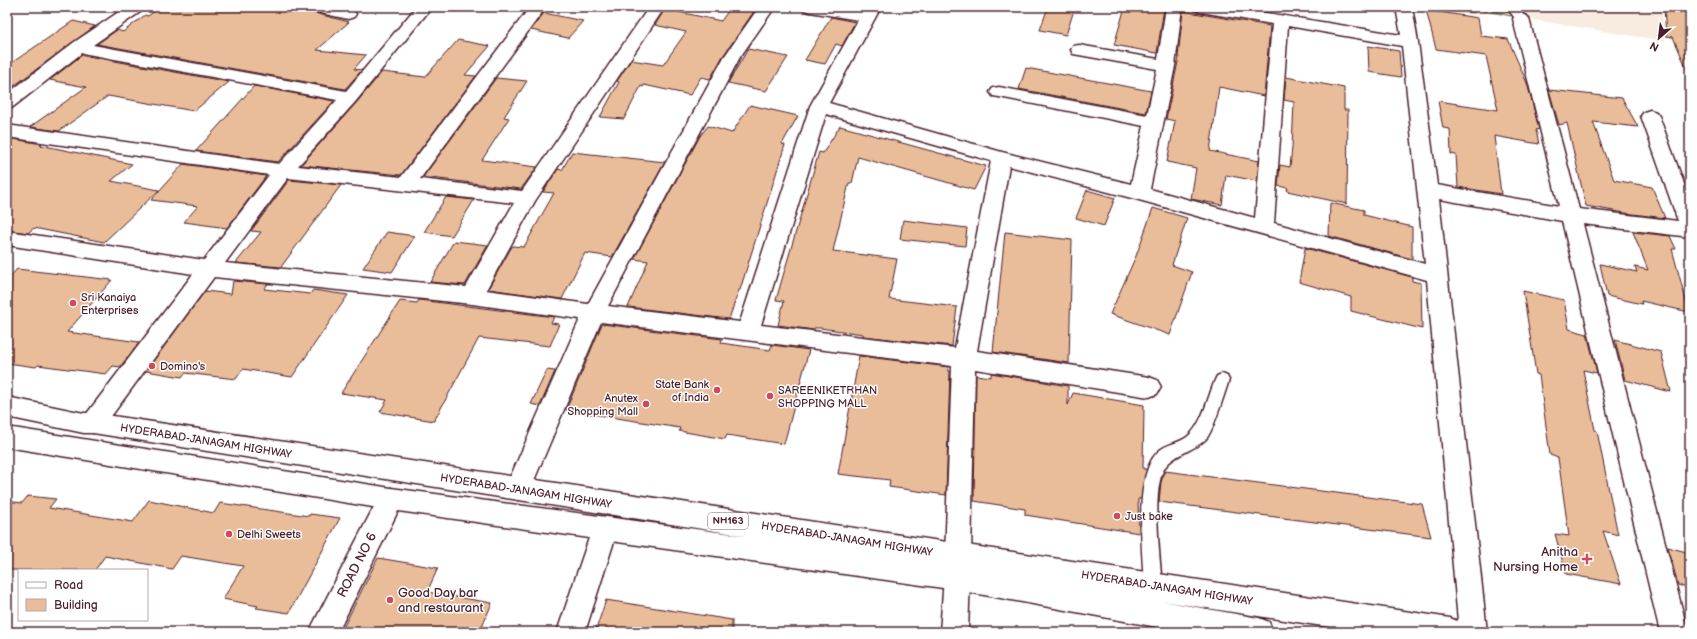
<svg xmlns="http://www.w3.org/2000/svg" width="1697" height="639" viewBox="0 0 1697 639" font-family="'Balsamiq Sans',sans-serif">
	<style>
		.built { fill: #f8ebe0 }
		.green { fill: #bfe9a6; stroke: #848468 }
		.building { fill: #e9bd99; stroke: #4a1f2b }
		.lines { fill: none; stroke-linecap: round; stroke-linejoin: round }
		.lane-casing { stroke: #4a1f2b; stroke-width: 3 }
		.street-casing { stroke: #4a1f2b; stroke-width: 3 }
		.highway-casing { stroke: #4a1f2b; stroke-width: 3 }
		.lane { fill: #fff; fill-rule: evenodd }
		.street { fill: #fff; fill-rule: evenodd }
		.highway { fill: #fff; fill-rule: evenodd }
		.poi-dot { fill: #d1495b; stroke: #fff; stroke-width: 1.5 }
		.labels { text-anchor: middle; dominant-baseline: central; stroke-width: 3; stroke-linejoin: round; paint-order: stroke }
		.shield { fill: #fff; stroke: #80626b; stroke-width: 1 }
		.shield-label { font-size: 10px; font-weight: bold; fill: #4a1f2b }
		.poi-label { font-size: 11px; fill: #4a1f2b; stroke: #fff; text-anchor: start }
		.street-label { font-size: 11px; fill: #4a1f2b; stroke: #fff }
		.near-poi-label { font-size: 13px; fill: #4a1f2b; stroke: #fff; text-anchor: end }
		.near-street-label { font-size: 13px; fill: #4a1f2b; stroke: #fff }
	</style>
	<rect width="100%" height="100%" fill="#fff"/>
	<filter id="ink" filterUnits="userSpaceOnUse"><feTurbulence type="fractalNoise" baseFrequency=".025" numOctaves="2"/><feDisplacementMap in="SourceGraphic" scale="8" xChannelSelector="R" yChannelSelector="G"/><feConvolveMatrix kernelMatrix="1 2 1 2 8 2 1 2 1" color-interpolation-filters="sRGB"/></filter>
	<g filter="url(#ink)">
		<path class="built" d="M1423 7H1661L1665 41 1478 11 1479 16Z"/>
		<path class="green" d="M1432 7H1483L1511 16 1475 9 1474 13Z"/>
		<g class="building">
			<path d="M160 7H304L307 11 349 22 317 50 366 55 354 69 362 70 345 89 97 44 117 30 123 32 145 15 148 16Z"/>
			<path d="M731 7H757L723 56 710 79 701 77 690 95 644 85 643 87 641 86 624 119 600 117 619 82 617 81 631 60 663 65 686 32 655 25 665 9 721 21Z"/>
			<path d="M1048 7H1075L1066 35 1040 30Z"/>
			<path d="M1125 7 1164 8 1157 53 1114 45Z"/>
			<path d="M1664 7H1680L1690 9V76L1673 37 1666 36Z"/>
			<path d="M1426 10 1478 18 1481 36 1508 39 1527 83 1539 129 1536 130 1539 144 1494 136 1501 194 1458 187 1456 155 1451 154 1450 129 1443 128 1438 101 1498 110 1486 56 1436 49Z"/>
			<path d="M1183 11 1270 26 1264 96 1219 87 1210 151 1259 161 1257 181 1226 175 1222 205 1191 199 1196 168 1167 162 1175 121 1166 119 1179 57H1178Z"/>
			<path d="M544 13 583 21 568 38 531 30Z"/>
			<path d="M831 17 855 22 842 46 836 44 825 64 805 60Z"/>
			<path d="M73 21 95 26 7 91V66Z"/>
			<path d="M458 40 490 46 465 75 476 76 401 175 301 165 357 102 382 72 425 77Z"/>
			<path d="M1368 46 1399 51 1401 77 1369 72Z"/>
			<path d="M748 49 788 57 766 91 728 83Z"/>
			<path d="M82 55 229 82 194 111 108 96 59 131 30 127 86 87 50 80Z"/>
			<path d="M1026 68 1151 91 1146 113 1019 89Z"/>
			<path d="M1286 77 1344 88V110H1348L1347 204 1287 191 1288 188 1278 186 1280 165 1290 167 1292 147 1294 102 1284 100Z"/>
			<path d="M496 78 527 81 504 117 509 118 482 160 537 167 521 189 423 177Z"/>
			<path d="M254 86 334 101 278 162 196 151Z"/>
			<path d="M1549 90 1622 98 1638 127 1593 122 1614 180 1652 187 1665 218 1625 213 1586 206 1567 123 1559 125Z"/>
			<path d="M750 105 798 116 782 144 785 145 740 290H739L729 319 628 307 648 261 634 259 700 136 708 126 732 133Z"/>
			<path d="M840 126 986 166 974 190 858 157 852 183H849L833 251 897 259 889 299 957 307 952 346 863 336V334L820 328H814V330L778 325 784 301 776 300 819 152 823 153Z"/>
			<path d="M13 139 42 144 40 145 132 164 111 181 159 190 104 242 34 228 28 233 7 230V143Z"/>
			<path d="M572 152 665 162 612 257 585 253 562 299 488 289 511 248 513 246 524 247 554 193 543 192 558 169 562 170Z"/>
			<path d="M183 164 266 176 227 228 184 222 198 206 151 200Z"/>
			<path d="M289 180 341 185 281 267 236 263 261 232 251 231Z"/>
			<path d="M1087 190 1115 198 1104 226 1076 218Z"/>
			<path d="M446 197 474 200 452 236 424 232Z"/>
			<path d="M1330 203 1364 210V215L1412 227V259L1329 236Z"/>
			<path d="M1153 208 1187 218 1172 265 1192 272 1170 335 1110 314 1136 256Z"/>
			<path d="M903 220 967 228 965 246 900 239Z"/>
			<path d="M387 232 415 236 392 272 363 268Z"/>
			<path d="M1005 232 1072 240 1069 363 993 352Z"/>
			<path d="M1633 232 1670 236 1676 249H1672L1689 312 1641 301 1642 304 1607 296 1600 264 1637 272 1635 267 1648 270Z"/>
			<path d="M454 241 488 245 465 285 430 282Z"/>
			<path d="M1305 248 1412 277V281L1421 283 1422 329 1351 311V297L1299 282Z"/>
			<path d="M17 269 112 280 67 332 139 342 120 367 113 366 106 374 38 365 36 367 7 363V280Z"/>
			<path d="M233 281 268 284 264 289 310 294 313 290 348 295 292 377 243 369 236 379 185 373 182 377 146 371 205 291 231 294Z"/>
			<path d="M1523 291 1564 300 1569 329 1587 334 1597 373 1583 370 1595 430 1597 431 1618 535 1603 531 1621 584 1566 574 1555 534 1569 536 1558 458 1550 455 1539 375 1536 374Z"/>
			<path d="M419 300 554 317 551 323 559 324 550 346 479 338 434 421 380 412 387 400 341 393 400 301 417 303Z"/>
			<path d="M602 324 722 339 721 343 770 350 772 345 809 350 784 444 727 435 725 439 679 431 680 428 566 410Z"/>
			<path d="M1615 340 1661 352 1671 392 1625 380Z"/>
			<path d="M859 356 949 367 948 371H950L946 495 889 487 890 480 838 474Z"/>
			<path d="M547 370 555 371 540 406 531 404Z"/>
			<path d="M991 373 1068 386V405L1073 393 1144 405 1143 469H1147L1141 499H1138L1139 533 1025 515V509L974 501 976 375 991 377Z"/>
			<path d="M1165 471 1422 504 1431 537 1159 502 1161 482Z"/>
			<path d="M28 496 56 499 49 508 133 522 149 500 214 513 220 503 309 516 310 514 340 518 289 613 256 608 258 606 223 599 243 566 181 556 172 569 105 556 95 570H7V501L22 503Z"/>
			<path d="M1668 547 1690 553V589L1678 585Z"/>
			<path d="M378 558 438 568 427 592 492 603 480 632H341Z"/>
			<path d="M606 600 732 620V632H595Z"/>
		</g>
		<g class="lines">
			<defs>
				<g id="lane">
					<path d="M1502 7C1516 7 1518 7 1526 19L1525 21H1517L1511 13Z"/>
					<path d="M1222 374 1227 376 1229 380C1225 392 1213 432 1206 439 1193 452 1171 454 1163 471 1152 495 1160 558 1162 586L1159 592 1153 594 1147 592 1144 586C1143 553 1132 472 1160 450 1167 444 1179 443 1187 437 1202 426 1208 397 1215 380L1217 376Z"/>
				</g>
				<g id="street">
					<path d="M126 7H145L143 10 93 45 346 91 416 7H432L356 101 298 166 401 177 530 7H546L420 179 522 191 649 7H665L535 201 486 290 588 304 724 57 759 7H775L740 57 608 306 740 322 810 106 858 20 810 12 804 10 802 7H838L863 11 865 7H881L829 103 1002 152 1131 184 1144 126 999 97 993 96 990 92 993 88 999 87 1147 115 1157 69 1079 55 1073 54 1071 50 1073 46 1079 45 1158 59 1166 7H1182L1175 66 1150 189 1255 218 1272 24 1201 12 1195 10 1193 7H1230L1401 35 1396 7H1412L1418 42 1437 185 1559 206 1513 19 1515 16 1521 14 1527 16 1529 19 1579 209 1678 221 1641 116 1644 112 1650 110 1656 112 1659 116 1690 200V237L1583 224 1688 632H1660L1562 221 1439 199 1487 632H1459L1427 280 1139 200 1009 166 977 351 1149 377 1157 380 1161 387 1157 394 1149 397 975 369 971 556 967 565 963 567 967 568 970 577 968 632H940L944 577 947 568 952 566 949 565 945 556 952 366 601 322 527 497 518 500 509 497 505 489 580 319 472 304 214 277 101 430 93 433 85 430 81 423 85 416 193 274 7 245V231L204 260 269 175 7 137V125L279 164 337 100 82 53 13 107 7 109V94L73 43ZM1288 26 1402 46 1425 264 1274 223ZM826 114 991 161 955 348 761 325ZM288 178 514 203 466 287 225 263Z"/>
					<path d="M305 7H337L354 11 356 14 354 17 348 19 307 10Z"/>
					<path d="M391 488 400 491 404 499 338 632H309L382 491Z"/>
					<path d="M605 517 614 521 618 529 585 632H557L592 529 596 521Z"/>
				</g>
				<path id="highway" d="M7 397 84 413H93L1450 618 1460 622 1464 632H1361L1162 601 1259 618 1269 622 1273 632H1184L957 590 391 510 7 447V427L391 488 747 536 93 433H84L7 417Z"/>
			</defs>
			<use href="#lane" class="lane-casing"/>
			<use href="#street" class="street-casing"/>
			<use href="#highway" class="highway-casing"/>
			<use href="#lane" class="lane"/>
			<use href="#street" class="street"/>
			<use href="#highway" class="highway"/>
		</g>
	</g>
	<g class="poi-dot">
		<circle cx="73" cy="303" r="4"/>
		<circle cx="152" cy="366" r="4"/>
		<circle cx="717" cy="390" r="4"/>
		<circle cx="770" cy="396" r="4"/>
		<circle cx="646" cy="404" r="4"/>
		<circle cx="1117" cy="516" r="4"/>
		<circle cx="229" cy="534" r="4"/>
		<path d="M1585 553h4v4h4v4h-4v4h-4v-4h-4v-4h4z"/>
		<circle cx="390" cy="600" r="4"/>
	</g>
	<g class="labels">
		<rect class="shield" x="708" y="513" width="40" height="16" rx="3"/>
		<g class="shield-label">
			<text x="728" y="521">NH163</text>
		</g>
		<g class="poi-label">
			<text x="81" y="297">Sri Kanaiya<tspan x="81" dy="13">Enterprises</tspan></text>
			<text x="160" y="366">Domino's</text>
			<text x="709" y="384" text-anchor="end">State Bank<tspan x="709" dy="13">of India</tspan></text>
			<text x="778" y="390">SAREENIKETRHAN<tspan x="778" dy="13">SHOPPING MALL</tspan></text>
			<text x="638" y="398" text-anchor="end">Anutex<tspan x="638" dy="13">Shopping Mall</tspan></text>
			<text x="1125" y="516">Just bake</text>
			<text x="237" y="534">Delhi Sweets</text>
		</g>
		<g class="street-label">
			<text transform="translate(206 441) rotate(9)">HYDERABAD-JANAGAM HIGHWAY</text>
			<text transform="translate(526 491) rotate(9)">HYDERABAD-JANAGAM HIGHWAY</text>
			<text transform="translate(847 539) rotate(9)">HYDERABAD-JANAGAM HIGHWAY</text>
			<text transform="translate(1167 588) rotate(9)">HYDERABAD-JANAGAM HIGHWAY</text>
		</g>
		<g class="near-poi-label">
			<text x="1578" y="552">Anitha<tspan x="1578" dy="15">Nursing Home</tspan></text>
			<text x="398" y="593" text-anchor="start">Good Day bar<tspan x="398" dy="15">and restaurant</tspan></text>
		</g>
		<g class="near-street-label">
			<text transform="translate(357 565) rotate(-63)">ROAD NO 6</text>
		</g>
	</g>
	<rect width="1697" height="639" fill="none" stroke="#fff" stroke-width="24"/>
	<rect x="12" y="12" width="1673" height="615" fill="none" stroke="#4a1f2b" stroke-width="1.5" filter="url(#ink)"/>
	<rect x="18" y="569" width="130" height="52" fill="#ffffff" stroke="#b7a5aa"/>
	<rect x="26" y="582" width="20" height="6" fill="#ffffff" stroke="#b7a5aa"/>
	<text x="54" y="589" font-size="12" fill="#4a1f2b">Road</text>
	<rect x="26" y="599" width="20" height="12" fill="#e9bd99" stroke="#b7a5aa"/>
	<text x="54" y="609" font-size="12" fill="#4a1f2b">Building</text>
	<g transform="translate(1659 38) rotate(208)" stroke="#ffffff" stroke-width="3" paint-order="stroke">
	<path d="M0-3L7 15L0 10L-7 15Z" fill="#4a1f2b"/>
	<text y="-6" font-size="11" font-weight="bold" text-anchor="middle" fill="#4a1f2b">N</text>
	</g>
</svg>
